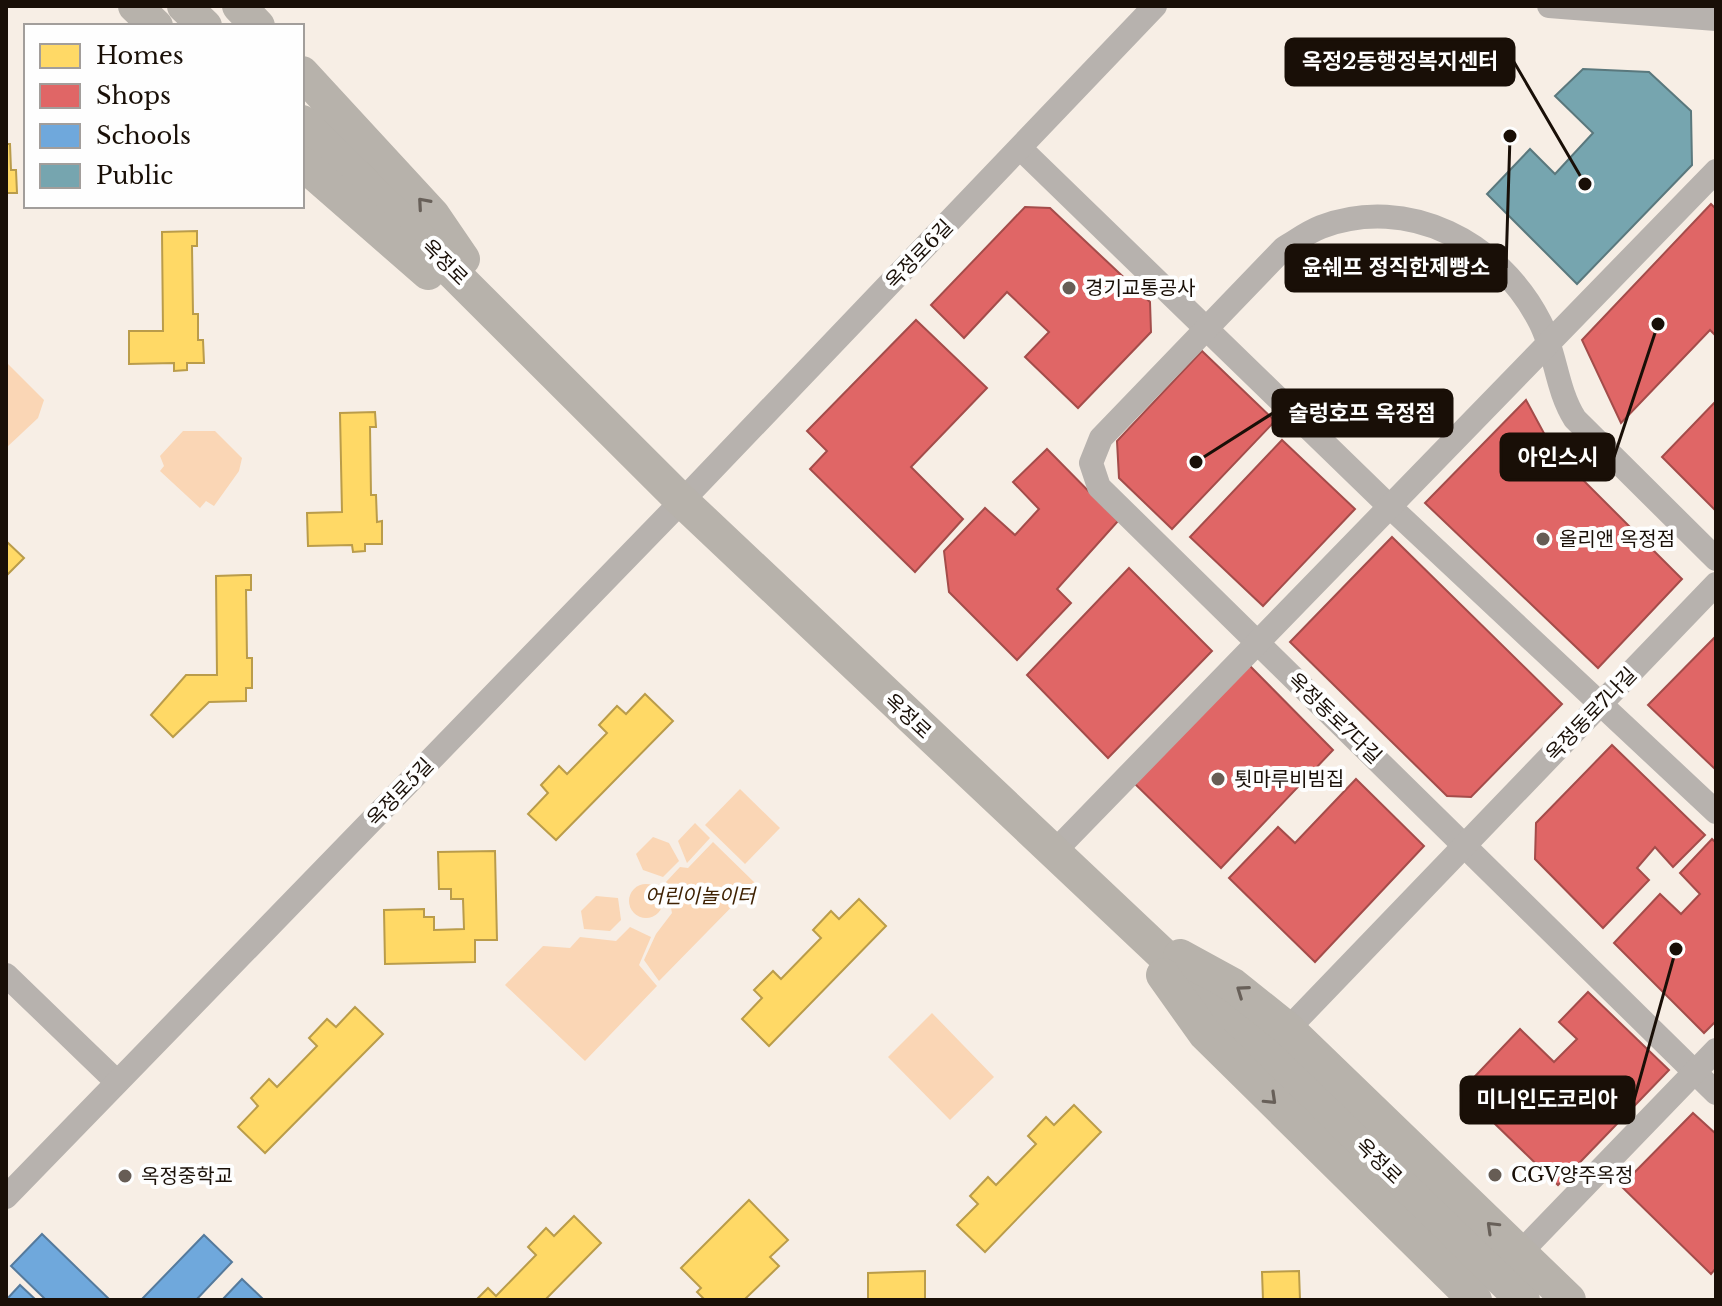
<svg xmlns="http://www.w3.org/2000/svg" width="1722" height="1306" viewBox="0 0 1722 1306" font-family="'Libre Baskerville','Noto Sans KR',serif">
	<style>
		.green { fill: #fad6b5 }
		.homes { fill: #ffd966; stroke: #ba9c4a; stroke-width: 2 }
		.shops { fill: #e06666; stroke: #a44c4a; stroke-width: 2 }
		.schools { fill: #6fa8dc; stroke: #557a9c; stroke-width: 2 }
		.public { fill: #76a5af; stroke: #5a787d; stroke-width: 2 }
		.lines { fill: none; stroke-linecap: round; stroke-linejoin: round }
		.street { stroke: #b7b2ae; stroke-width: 24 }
		.secondary { stroke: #b7b2ab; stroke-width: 34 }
		.oneway { stroke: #686059 }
		.poi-dot { fill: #675d55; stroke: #fefefe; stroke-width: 3 }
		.labels { text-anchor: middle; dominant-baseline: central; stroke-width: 8; stroke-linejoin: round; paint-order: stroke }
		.street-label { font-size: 20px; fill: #190f07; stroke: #fefefe }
		.poi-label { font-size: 20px; fill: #190f07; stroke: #fefefe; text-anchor: start }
		.park-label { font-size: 20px; font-style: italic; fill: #402304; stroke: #fefefe }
		.leader { fill: none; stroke: #190f07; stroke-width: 3 }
		.callout-dot { fill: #190f07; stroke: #fefefe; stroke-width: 3 }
		.callout { fill: #190f07; stroke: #190f07; stroke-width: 3 }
		.callout-label { font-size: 22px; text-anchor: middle; font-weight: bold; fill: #fff }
	</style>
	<rect width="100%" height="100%" fill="#f7eee5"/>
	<g class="green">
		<path d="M6 362 44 400 38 418 6 448Z"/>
		<path d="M183 431H215L242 458 239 471 214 506 206 501 200 508 160 471 164 466 160 456Z"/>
		<path d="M740 789 780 828 745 864 705 825Z"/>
		<path d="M695 823 710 838 687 863 678 841Z"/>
		<path d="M653 837 669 843 679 861 663 877 643 870 636 854Z"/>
		<path d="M713 842 755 883 659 981 644 960 656 934 672 913 666 882 680 867 688 868Z"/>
		<circle cx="646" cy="901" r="17"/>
		<path d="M596 896 618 898 621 920 610 931 584 929 581 911Z"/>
		<path d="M630 927 651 937 639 965 657 986 585 1061 505 985 543 946 570 948 580 937 616 941Z"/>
		<path d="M932 1013 994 1077 950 1120 888 1057Z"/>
	</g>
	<g class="homes">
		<path d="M6 144H10L11 170H16L17 193H6Z"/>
		<path d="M197 231V246H192L193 314H198V340H203L204 363H187V370L174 371V363L129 364V331H163L162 232Z"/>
		<path d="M375 412 376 427H370L371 495H376L377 522 382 521V544H365V551L353 552 352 545 308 546 307 513 342 512 340 413Z"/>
		<path d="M6 541 24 558 6 576Z"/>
		<path d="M245 575H251V590H246L247 658H252V688H246V701L209 702 173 737 151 715 186 675H217L216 576Z"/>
		<path d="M645 694 673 721 556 840 528 814 548 793 541 785 559 766 567 774 607 733 599 725 617 706 626 714Z"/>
		<path d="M495 851 497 940H475V962L385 964 384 910 424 909V917H434V930L464 929 463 899H451V889H439L438 852Z"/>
		<path d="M859 899 886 926 769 1046 742 1019 762 998 754 990 773 971 781 979 821 938 813 930 831 911 839 919Z"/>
		<path d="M355 1007 383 1034 265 1153 238 1127 258 1106 251 1098 269 1079 277 1087 317 1046 309 1038 327 1019 336 1027Z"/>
		<path d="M1074 1105 1101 1132 985 1252 957 1225 978 1204 970 1196 988 1177 996 1185 1036 1144 1028 1136 1046 1117 1054 1125Z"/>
		<path d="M749 1200 788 1240 770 1257 779 1266 744 1300H705L697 1292 701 1288 681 1268Z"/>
		<path d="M574 1216 601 1243 545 1300H476L488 1288 496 1296 536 1255 528 1247 546 1228 554 1236Z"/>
		<path d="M925 1271V1300H868V1273Z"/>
		<path d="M1299 1271 1300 1300H1263L1262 1272Z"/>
	</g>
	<g class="shops">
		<path d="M1711 204 1716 209V336L1710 330 1621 423 1582 340Z"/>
		<path d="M1025 207 1050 208 1150 302 1151 332 1078 408 1025 357 1049 332 1007 292 964 338 931 305Z"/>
		<path d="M916 320 987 388 911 467 963 519 915 572 810 469 827 451 807 431Z"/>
		<path d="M1202 351 1275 421 1172 529 1119 478 1117 441Z"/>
		<path d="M1526 400 1553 450 1682 579 1598 668 1425 503Z"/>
		<path d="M1716 401V511L1662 457Z"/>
		<path d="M1282 440 1355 509 1263 606 1190 537Z"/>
		<path d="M1047 449 1118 521 1057 589 1071 603 1017 660 949 592 944 551 985 508 1015 535 1039 509 1013 482Z"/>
		<path d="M1392 537 1562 704 1471 797 1447 796 1290 642Z"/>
		<path d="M1129 568 1212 651 1108 758 1027 675Z"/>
		<path d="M1716 636V770L1648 705Z"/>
		<path d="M1247 663 1333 750 1221 868 1134 783Z"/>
		<path d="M1612 745 1705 835 1673 867 1655 847 1637 868 1649 880 1603 928 1535 859 1536 823Z"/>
		<path d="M1356 779 1424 846 1315 962 1229 878 1278 827 1295 843Z"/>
		<path d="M1712 839 1716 843V1021L1704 1033 1614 943 1660 894 1681 914 1700 894 1680 873Z"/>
		<path d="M1588 992 1669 1070 1558 1185 1461 1091 1520 1029 1554 1062 1577 1039 1559 1022Z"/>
		<path d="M1693 1113 1716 1134V1268L1711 1274 1621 1186Z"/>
	</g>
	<g class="schools">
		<path d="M42 1234 110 1300H46L11 1266Z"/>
		<path d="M204 1235 232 1262 196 1300H141Z"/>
		<path d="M242 1279 264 1300H222Z"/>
		<path d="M20 1285 36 1300H6Z"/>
	</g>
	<path class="public" d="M1583 69 1649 72 1691 111 1692 165 1577 284 1487 194 1530 149 1555 174 1593 133 1555 96Z"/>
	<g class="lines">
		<g class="street">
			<path d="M1549 6 1716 19"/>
			<path d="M1021 149 1389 506 1716 812"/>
			<path d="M1716 559 1575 419C1556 389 1556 353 1540 322 1500 243 1408 194 1321 227 1308 232 1296 241 1284 248L1101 438 1091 463 1099 487 1716 1093"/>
			<path d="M1053 853 1716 171"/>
			<path d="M6 975 117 1082"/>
			<path d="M1288 1029 1716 584"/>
			<path d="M6 1197 682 501 1155 6"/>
			<path d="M1520 1253 1716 1050"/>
		</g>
		<g class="secondary">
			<path d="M135 6 156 26"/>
			<path d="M184 6 205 26"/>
			<path d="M239 6 258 26"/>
			<path d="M302 73 433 215 463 259"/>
			<path d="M302 122 682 501 1282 1067 1523 1300"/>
			<path d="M302 163 428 273"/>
			<path d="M1180 956 1233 985 1288 1029 1569 1300"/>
			<path d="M1163 975 1205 1034 1475 1300"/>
		</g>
	</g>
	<defs><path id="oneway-chevron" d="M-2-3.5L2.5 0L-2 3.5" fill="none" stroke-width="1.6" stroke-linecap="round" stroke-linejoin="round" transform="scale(2)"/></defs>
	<g class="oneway">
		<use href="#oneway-chevron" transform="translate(423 203) rotate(-131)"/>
		<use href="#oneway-chevron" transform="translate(1242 991) rotate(-145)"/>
		<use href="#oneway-chevron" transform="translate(1271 1099) rotate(44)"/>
		<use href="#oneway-chevron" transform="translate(1492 1227) rotate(-136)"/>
	</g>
	<g class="poi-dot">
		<circle cx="1069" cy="288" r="8"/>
		<circle cx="1543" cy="539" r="8"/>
		<circle cx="1218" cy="779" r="8"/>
		<circle cx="1495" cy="1175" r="8"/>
		<circle cx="125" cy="1176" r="8"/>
	</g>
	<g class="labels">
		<g class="street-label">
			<text transform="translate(919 254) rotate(-46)">옥정로6길</text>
			<text transform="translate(445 262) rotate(45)">옥정로</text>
			<text transform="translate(1591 714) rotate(-46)">옥정동로7나길</text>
			<text transform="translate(908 716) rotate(43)">옥정로</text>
			<text transform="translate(1335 718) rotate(44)">옥정동로7다길</text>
			<text transform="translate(400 792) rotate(-46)">옥정로5길</text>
			<text transform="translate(1379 1161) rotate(44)">옥정로</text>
		</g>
		<g class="poi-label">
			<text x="1085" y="288">경기교통공사</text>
			<text x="1559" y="539">올리앤 옥정점</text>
			<text x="1234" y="779">툇마루비빔집</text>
			<text x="1511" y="1175">CGV양주옥정</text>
			<text x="141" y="1176">옥정중학교</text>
		</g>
		<g class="park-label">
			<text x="700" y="896">어린이놀이터</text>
		</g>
	</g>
	<path class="leader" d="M1585 184L1514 62M1510 136L1506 268M1196 462L1273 413M1658 324L1614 457M1676 949L1634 1100"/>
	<g class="callout-dot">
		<circle cx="1585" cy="184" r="8"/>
		<circle cx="1510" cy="136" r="8"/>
		<circle cx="1196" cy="462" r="8"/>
		<circle cx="1658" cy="324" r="8"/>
		<circle cx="1676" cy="949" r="8"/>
	</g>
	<g class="callout">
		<rect x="1286" y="39" width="228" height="46" rx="8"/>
		<rect x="1286" y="245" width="220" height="46" rx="8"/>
		<rect x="1273" y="390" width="179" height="46" rx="8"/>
		<rect x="1501" y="434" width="113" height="46" rx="8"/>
		<rect x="1461" y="1077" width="173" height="46" rx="8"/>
	</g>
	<g class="callout-label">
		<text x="1400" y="69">옥정2동행정복지센터</text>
		<text x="1396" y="275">윤쉐프 정직한제빵소</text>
		<text x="1362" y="421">술렁호프 옥정점</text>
		<text x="1558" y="465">아인스시</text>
		<text x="1547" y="1107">미니인도코리아</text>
	</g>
	<rect width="1722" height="1306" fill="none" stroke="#190f07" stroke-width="16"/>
	<rect x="24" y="24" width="280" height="184" fill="#fefefe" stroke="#a29e9b" stroke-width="2"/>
	<rect x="40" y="44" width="40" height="24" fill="#ffd966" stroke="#a29e9b" stroke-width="2"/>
	<text x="96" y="64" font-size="24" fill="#190f07">Homes</text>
	<rect x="40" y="84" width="40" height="24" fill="#e06666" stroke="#a29e9b" stroke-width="2"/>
	<text x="96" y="104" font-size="24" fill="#190f07">Shops</text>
	<rect x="40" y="124" width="40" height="24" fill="#6fa8dc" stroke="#a29e9b" stroke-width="2"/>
	<text x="96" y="144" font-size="24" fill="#190f07">Schools</text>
	<rect x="40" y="164" width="40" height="24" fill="#76a5af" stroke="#a29e9b" stroke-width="2"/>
	<text x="96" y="184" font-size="24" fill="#190f07">Public</text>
</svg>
